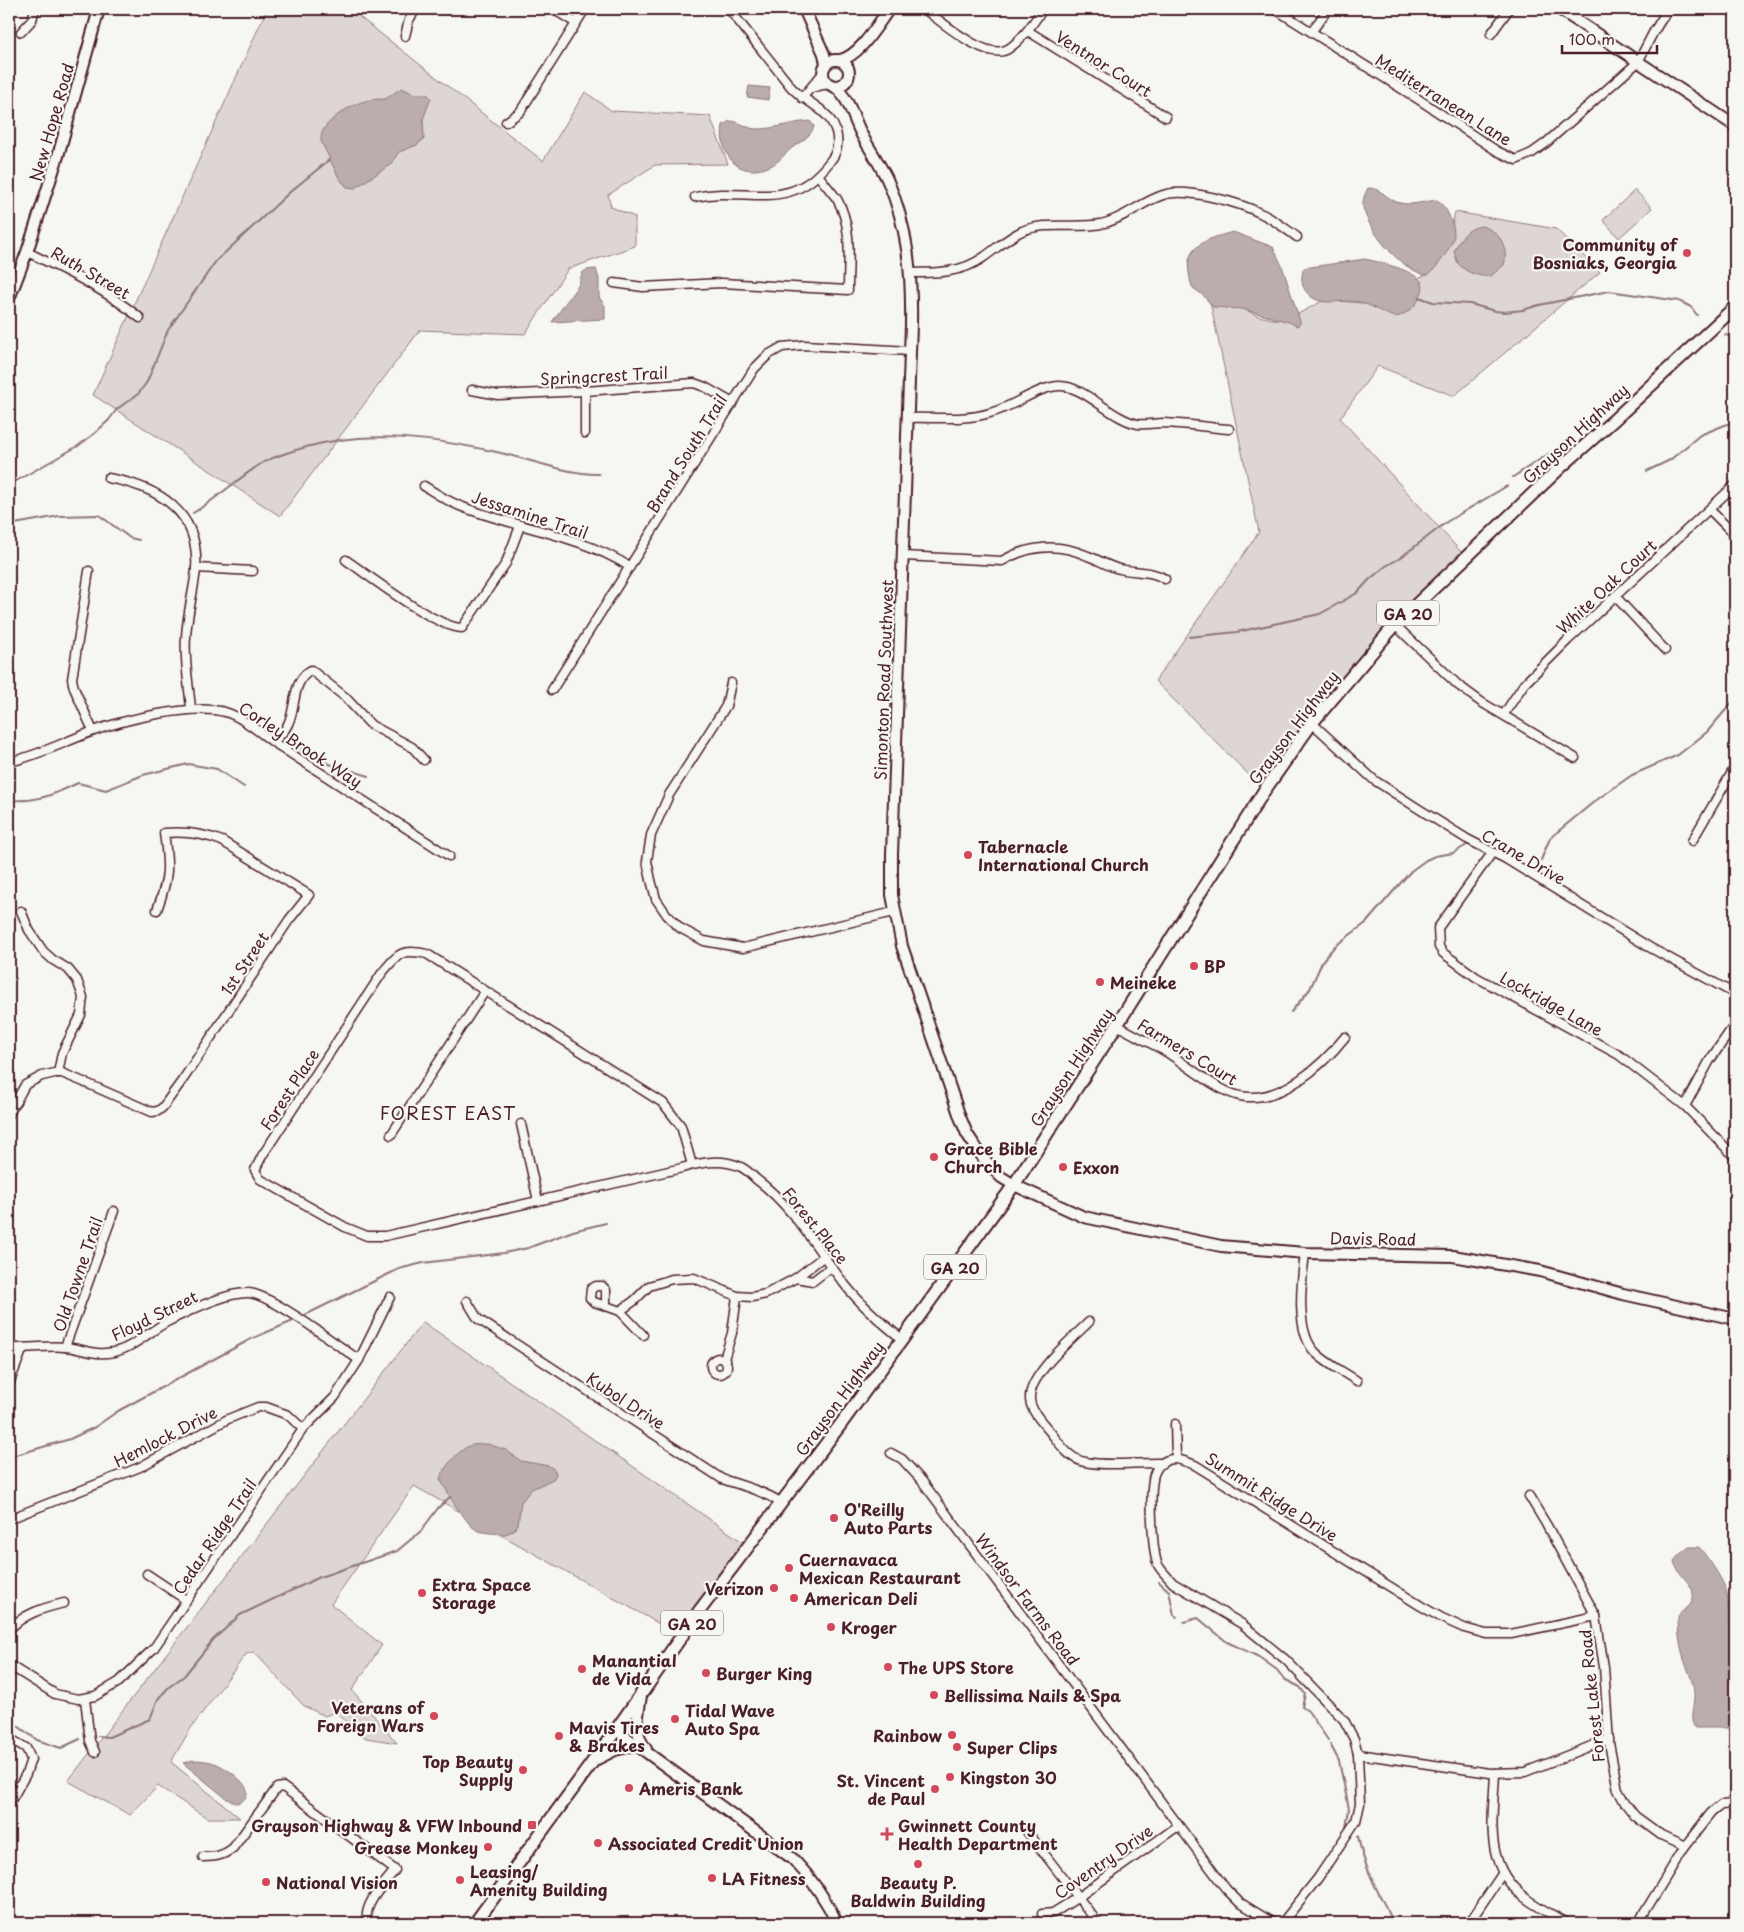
<svg xmlns="http://www.w3.org/2000/svg" width="1744" height="1932" viewBox="0 0 1744 1932" font-family="'Playpen Sans',sans-serif">
	<style>
		.green { fill: #ddd6d5; stroke: #947a80 }
		.water { fill: #bbadae; stroke: #8e747a }
		.lines { fill: none; stroke-linecap: round; stroke-linejoin: round }
		.stream { stroke: #8e747a; stroke-width: 2 }
		.street-casing { stroke: #4a1f2b; stroke-width: 11 }
		.secondary-casing { stroke: #4a1f2b; stroke-width: 14 }
		.primary-casing { stroke: #4a1f2b; stroke-width: 15 }
		.street { stroke: #f6f6f2; stroke-width: 8 }
		.secondary { stroke: #f6f6f2; stroke-width: 10 }
		.primary { stroke: #f6f6f2; stroke-width: 11 }
		.poi-dot { fill: #d1495b; stroke: #f6f6f2; stroke-width: 2 }
		.labels { text-anchor: middle; dominant-baseline: central; stroke-width: 4.5; stroke-linejoin: round; paint-order: stroke }
		.shield { fill: #f6f6f2; stroke: #7e6067; stroke-width: 1 }
		.shield-label { font-size: 15px; font-weight: bold; fill: #4a1f2b }
		.street-label { font-size: 16px; fill: #4a1f2b; stroke: #f6f6f2 }
		.poi-label { font-size: 16px; font-weight: bold; fill: #4a1f2b; stroke: #f6f6f2; text-anchor: start }
		.neighbourhood-label { font-size: 18px; letter-spacing: 1px; fill: #4a1f2b; stroke: #f6f6f2 }
	</style>
	<rect width="100%" height="100%" fill="#f6f6f2"/>
	<filter id="ink" filterUnits="userSpaceOnUse"><feTurbulence type="fractalNoise" baseFrequency=".02" numOctaves="2"/><feDisplacementMap in="SourceGraphic" scale="10" xChannelSelector="R" yChannelSelector="G"/><feConvolveMatrix kernelMatrix="1 2 1 2 8 2 1 2 1" color-interpolation-filters="sRGB"/></filter>
	<g filter="url(#ink)">
		<g class="green">
			<path d="M267 9H361L357 15 543 161 585 92 612 111 710 116 728 164 655 165 608 195 611 207 635 217V246L568 269 525 334 420 330 280 516 93 395Z"/>
			<path d="M1635 190 1652 208 1619 238 1603 220Z"/>
			<path d="M1455 212 1556 229 1600 272 1454 396 1378 366 1340 418 1462 553 1303 731 1264 790 1155 681 1259 532 1207 287 1218 296 1258 316 1278 320 1298 314 1324 300 1363 303 1427 274 1447 249Z"/>
			<path d="M423 1322 750 1547 681 1636 414 1486 331 1604 382 1645 352 1690 397 1743 366 1738 335 1712 325 1716 304 1706 254 1652 246 1654 191 1728 171 1762 240 1818H207L158 1786 130 1815 68 1781Z"/>
		</g>
		<g class="water">
			<path d="M749 86 770 88 768 100 747 97Z"/>
			<path d="M402 88 414 94H427L431 98 423 119 424 139 417 145 399 152 390 165 355 188 347 187 339 178 321 141C318 123 353 103 369 100 374 98 380 100 385 99 391 96 396 91 402 88Z"/>
			<path d="M730 121C741 121 747 130 759 129 773 129 794 122 810 121L814 126C812 136 800 142 792 148 784 154 779 163 768 167 738 179 718 154 723 125Z"/>
			<path d="M1368 188C1382 188 1387 200 1400 203 1412 206 1426 201 1437 200 1447 208 1454 222 1454 235 1453 246 1436 269 1428 275 1403 273 1368 231 1363 207 1362 200 1365 194 1368 188Z"/>
			<path d="M1481 226C1499 230 1509 247 1504 265L1491 276C1481 278 1464 272 1458 263 1456 260 1456 255 1454 252 1459 239 1467 228 1481 226Z"/>
			<path d="M1233 232 1273 247 1282 266 1300 321V324L1297 326 1289 322 1242 309 1213 307 1203 295 1193 288C1190 283 1190 278 1189 273 1184 244 1211 238 1233 232Z"/>
			<path d="M1365 259C1378 262 1416 270 1422 283 1425 289 1419 300 1415 305 1411 310 1401 317 1395 317 1383 314 1372 305 1359 302 1340 298 1318 310 1305 290 1301 284 1301 275 1304 268Z"/>
			<path d="M596 269 599 279V297L605 306V319L552 322 579 284 582 273 586 270Z"/>
			<path d="M488 1444 506 1450 521 1461 549 1466 555 1470 556 1475 553 1479 532 1489 521 1502 518 1524 513 1531 505 1534 489 1533 478 1531 471 1526 455 1505 440 1479C443 1468 460 1448 472 1445 477 1444 483 1444 488 1444Z"/>
			<path d="M1689 1547H1699C1708 1558 1724 1580 1727 1594 1730 1611 1726 1627 1735 1643V1728H1695C1688 1718 1695 1705 1694 1693 1693 1678 1687 1670 1683 1656 1679 1643 1678 1629 1678 1616 1681 1611 1686 1610 1690 1605 1702 1587 1677 1577 1674 1561L1680 1554Z"/>
			<path d="M193 1760C200 1760 210 1761 217 1764 226 1768 253 1785 246 1797 243 1801 241 1802 236 1803L227 1799 183 1763Z"/>
		</g>
		<g class="lines">
			<g class="stream">
				<path d="M1419 297 1433 302 1470 304 1495 311 1504 312 1523 310 1539 305 1609 291 1679 301 1691 307 1697 315"/>
				<path d="M1725 335 1735 337"/>
				<path d="M1647 471 1670 460 1700 435 1735 421"/>
				<path d="M1513 477 1553 451"/>
				<path d="M9 485 78 446 95 433 109 420 117 409 138 394 147 382 168 330 216 261 291 191 329 160"/>
				<path d="M193 513C218 498 239 477 264 462 274 457 286 453 296 450 361 429 426 437 492 451 523 457 568 475 599 474"/>
				<path d="M9 525 59 516 99 515 130 538 139 540"/>
				<path d="M1189 637 1237 632 1320 614 1357 593 1370 579 1386 566 1400 558 1448 521 1507 486"/>
				<path d="M301 750 304 747 329 764 369 776"/>
				<path d="M9 800C37 802 53 795 78 783L106 790 143 775 188 764 217 769 244 787"/>
				<path d="M1541 860 1550 838 1595 801 1632 775 1678 755 1687 748 1707 732 1735 699"/>
				<path d="M1291 1012 1310 989 1323 960 1335 946 1366 923 1411 871 1426 860 1435 856 1453 853 1467 845"/>
				<path d="M303 1316 399 1269 423 1263 504 1253 528 1248 573 1231 606 1223"/>
				<path d="M9 1457 70 1439 95 1427 118 1411 251 1339 293 1321"/>
				<path d="M1159 1582 1169 1591 1174 1615 1177 1617"/>
				<path d="M1184 1622 1198 1618 1227 1642 1259 1657 1277 1670 1284 1679 1300 1687 1305 1694 1302 1707 1308 1711 1328 1740"/>
				<path d="M9 1722 11 1721 37 1740 61 1748 80 1739"/>
				<path d="M98 1736 109 1737 150 1719 158 1699 169 1687 184 1676 213 1640 240 1615 320 1577 397 1551 421 1531 438 1508 450 1497"/>
				<path d="M1330 1744 1339 1761 1349 1809 1346 1828"/>
				<path d="M1358 1836C1363 1866 1380 1896 1394 1923"/>
			</g>
			<defs>
				<g id="street">
					<path d="M553 9 576 23"/>
					<path d="M924 9C941 21 987 62 1008 49 1023 39 1033 23 1043 9"/>
					<path d="M1275 9 1415 97 1497 151 1516 160 1532 153 1546 143 1638 62 1653 33 1668 9"/>
					<path d="M1028 31 1166 117"/>
					<path d="M1312 31 1328 9"/>
					<path d="M21 32 32 20 35 9"/>
					<path d="M1491 34 1509 9"/>
					<path d="M405 36 409 20 416 9"/>
					<path d="M812 88 823 85 830 84"/>
					<path d="M802 98 823 73"/>
					<path d="M506 122 520 112 585 9"/>
					<path d="M695 197C749 185 789 216 831 160 840 149 839 133 831 121 822 106 802 100 791 87L729 9"/>
					<path d="M27 252C67 271 106 290 140 318"/>
					<path d="M911 273C937 273 962 273 984 257 997 248 1007 238 1022 231 1047 221 1075 229 1101 224 1124 219 1141 202 1163 195 1186 187 1241 203 1262 214 1275 220 1286 229 1297 237"/>
					<path d="M614 283 643 287 722 283 848 290C848 260 853 227 837 199 831 191 824 183 818 175"/>
					<path d="M472 390 498 395 585 391 694 383 705 387 733 403"/>
					<path d="M907 418C934 417 964 421 990 413 1013 407 1039 386 1060 386 1085 386 1111 419 1138 424 1146 425 1156 423 1164 423 1186 424 1207 427 1229 429"/>
					<path d="M585 433V391"/>
					<path d="M108 478C159 487 200 512 196 569 194 591 187 614 186 637 184 660 189 685 191 709"/>
					<path d="M424 486C435 493 447 501 460 506 516 528 579 534 630 567"/>
					<path d="M1710 510 1735 535"/>
					<path d="M903 556 1002 561C1029 545 1059 543 1088 556 1099 560 1109 567 1120 569 1136 573 1151 570 1165 579"/>
					<path d="M346 560C371 577 435 627 462 628L506 563 520 526"/>
					<path d="M196 568 253 571"/>
					<path d="M89 571 72 679 74 688 93 731"/>
					<path d="M1615 596 1665 650"/>
					<path d="M1395 625 1458 685 1481 702 1575 758"/>
					<path d="M731 683 726 706 669 795 651 835 647 861 651 880 656 899 667 915 680 928 704 941 743 948 894 912"/>
					<path d="M552 690 754 369 768 355 782 347 804 345 910 351"/>
					<path d="M1504 714 1524 684 1568 640 1735 485"/>
					<path d="M1312 723 1374 780 1419 809 1467 839 1506 859 1649 947 1735 994"/>
					<path d="M273 742C279 737 285 731 288 724 297 706 291 682 311 670L345 697 371 725 412 747 424 760"/>
					<path d="M9 762C37 756 64 742 91 732 122 720 192 703 225 712 242 717 258 731 273 742L449 856"/>
					<path d="M1692 841 1735 767"/>
					<path d="M1492 853 1438 928 1439 947 1443 953 1476 977 1619 1055 1685 1106 1735 1157"/>
					<path d="M21 911 29 930 43 951 53 960 68 969 77 980 83 997 81 1015 62 1053 58 1073"/>
					<path d="M1117 1025C1134 1035 1151 1043 1168 1053 1187 1065 1219 1092 1240 1096 1280 1104 1322 1066 1345 1037"/>
					<path d="M1685 1106 1710 1060 1735 1024"/>
					<path d="M9 1114 25 1085 42 1076 55 1073H62L86 1083 152 1112 158 1111 163 1107 184 1078 289 920 309 895 222 841C202 833 185 831 164 833 169 868 169 877 157 910"/>
					<path d="M521 1124 538 1201"/>
					<path d="M391 1135 485 991"/>
					<path d="M692 1165 681 1126 663 1103 427 954C401 948 398 954 382 973L262 1156 255 1170 260 1179 345 1227 367 1236H385L682 1168C701 1162 722 1158 741 1167 747 1170 752 1175 756 1179 794 1207 817 1250 846 1286 862 1306 882 1323 902 1339"/>
					<path d="M1305 1253C1302 1279 1294 1332 1316 1353 1327 1364 1344 1372 1357 1381"/>
					<path d="M796 1278 813 1281 831 1267"/>
					<path d="M596 1286H602L606 1290V1306L594 1302 590 1298 591 1289Z"/>
					<path d="M467 1301 478 1319 722 1479C743 1486 763 1491 782 1503"/>
					<path d="M606 1306 620 1311 643 1335"/>
					<path d="M620 1311 634 1301 649 1286 672 1279 694 1278 737 1296 752 1297 766 1294 796 1278 823 1257"/>
					<path d="M1089 1322C1073 1337 1030 1375 1030 1397 1029 1410 1043 1423 1051 1433 1060 1444 1069 1459 1085 1462 1110 1467 1137 1462 1162 1463"/>
					<path d="M65 1347 114 1211"/>
					<path d="M9 1348C28 1349 47 1345 66 1347 84 1349 94 1356 114 1352 133 1348 150 1331 167 1322 188 1311 226 1292 249 1293 272 1295 337 1345 359 1360"/>
					<circle cx="719" cy="1366" r="8"/>
					<path d="M724 1359 732 1333 737 1296"/>
					<path d="M9 1384 23 1348"/>
					<path d="M1175 1424 1176 1458"/>
					<path d="M891 1453 902 1459 922 1481 1226 1889 1239 1902 1273 1923"/>
					<path d="M1529 1496 1546 1524 1596 1616 1604 1667 1609 1743 1618 1790 1625 1803 1635 1816 1661 1835 1685 1846"/>
					<path d="M9 1519 140 1467 228 1419 258 1407H266L288 1415 303 1429"/>
					<path d="M147 1574 186 1600"/>
					<path d="M9 1630C23 1614 43 1608 64 1603"/>
					<path d="M9 1665 55 1694 78 1699 95 1696 119 1682 154 1648 303 1429 335 1397 359 1360 390 1297"/>
					<path d="M85 1699 90 1741 95 1752"/>
					<path d="M9 1738 26 1748 31 1759 26 1774 9 1804"/>
					<path d="M1358 1754 1490 1773 1525 1772 1609 1739"/>
					<path d="M1495 1773C1493 1820 1483 1865 1524 1897 1537 1907 1553 1915 1567 1923"/>
					<path d="M1025 1829 1098 1923"/>
					<path d="M203 1857C215 1857 223 1856 233 1848L274 1792 277 1788 283 1787 395 1870C385 1883 361 1906 368 1923"/>
					<path d="M1042 1914 1053 1913 1077 1898 1178 1826"/>
					<path d="M1282 1923 1318 1878 1356 1821 1360 1804 1358 1754 1354 1739 1344 1720 1286 1660 1242 1624 1173 1583C1168 1577 1162 1572 1158 1565 1152 1553 1150 1494 1153 1480 1153 1475 1157 1466 1162 1463 1173 1455 1184 1461 1195 1465L1421 1606 1442 1618 1464 1628 1486 1634H1511L1596 1616"/>
					<path d="M1469 1923 1502 1874"/>
					<path d="M1638 1923 1685 1846 1711 1813 1721 1805 1735 1804"/>
				</g>
				<g id="secondary">
					<path d="M804 9 824 54 826 64"/>
					<path d="M1559 9 1735 126"/>
					<circle cx="836" cy="73" r="13"/>
					<path d="M840 60C860 56 877 25 889 9"/>
					<path d="M834 86C850 98 854 122 864 139 872 152 880 165 887 179 908 226 912 274 911 325L892 854V895L902 946 960 1117 967 1134 983 1158 1001 1177 1014 1185 1084 1217 1221 1246 1305 1253 1453 1256 1540 1271 1623 1294 1735 1319"/>
					<path d="M9 299 27 252 58 156 99 9"/>
					<path d="M641 1696C638 1715 633 1733 646 1749"/>
					<path d="M616 1730 793 1859C811 1878 826 1899 837 1923"/>
					<path d="M593 1761 615 1750 636 1745"/>
				</g>
				<path id="primary" d="M475 1923 616 1730 700 1610 841 1424 1014 1185 1117 1025 1264 791 1312 723 1395 625 1561 467 1616 418 1735 307"/>
			</defs>
			<use href="#street" class="street-casing"/>
			<use href="#secondary" class="secondary-casing"/>
			<use href="#primary" class="primary-casing"/>
			<use href="#street" class="street"/>
			<use href="#secondary" class="secondary"/>
			<use href="#primary" class="primary"/>
		</g>
	</g>
	<g class="poi-dot">
		<circle cx="1687" cy="253" r="5"/>
		<circle cx="968" cy="855" r="5"/>
		<circle cx="1194" cy="966" r="5"/>
		<circle cx="1100" cy="982" r="5"/>
		<circle cx="934" cy="1157" r="5"/>
		<circle cx="1063" cy="1167" r="5"/>
		<circle cx="834" cy="1518" r="5"/>
		<circle cx="789" cy="1568" r="5"/>
		<circle cx="774" cy="1588" r="5"/>
		<circle cx="422" cy="1593" r="5"/>
		<circle cx="794" cy="1598" r="5"/>
		<circle cx="831" cy="1627" r="5"/>
		<circle cx="888" cy="1667" r="5"/>
		<circle cx="582" cy="1669" r="5"/>
		<circle cx="706" cy="1673" r="5"/>
		<circle cx="934" cy="1695" r="5"/>
		<circle cx="434" cy="1716" r="5"/>
		<circle cx="675" cy="1719" r="5"/>
		<circle cx="952" cy="1735" r="5"/>
		<circle cx="559" cy="1736" r="5"/>
		<circle cx="957" cy="1747" r="5"/>
		<circle cx="523" cy="1770" r="5"/>
		<circle cx="950" cy="1777" r="5"/>
		<circle cx="629" cy="1788" r="5"/>
		<circle cx="935" cy="1789" r="5"/>
		<rect x="527" y="1820" width="10" height="10" rx="2.5"/>
		<path d="M884.5 1826.5h5v5h5v5h-5v5h-5v-5h-5v-5h5z"/>
		<circle cx="598" cy="1843" r="5"/>
		<circle cx="488" cy="1847" r="5"/>
		<circle cx="918" cy="1864" r="5"/>
		<circle cx="712" cy="1878" r="5"/>
		<circle cx="460" cy="1880" r="5"/>
		<circle cx="266" cy="1882" r="5"/>
	</g>
	<g class="labels">
		<g class="shield">
			<rect x="1377" y="600.5" width="62" height="25" rx="4"/>
			<rect x="924" y="1254.5" width="62" height="25" rx="4"/>
			<rect x="661" y="1610.5" width="62" height="25" rx="4"/>
		</g>
		<g class="shield-label">
			<text x="1408" y="613">GA 20</text>
			<text x="955" y="1267">GA 20</text>
			<text x="692" y="1623">GA 20</text>
		</g>
		<g class="street-label">
			<text transform="translate(1104 63) rotate(32)">Ventnor Court</text>
			<text transform="translate(1444 99) rotate(32)">Mediterranean Lane</text>
			<text transform="translate(51 122) rotate(-74)">New Hope Road</text>
			<text transform="translate(91 272) rotate(30)">Ruth Street</text>
			<text transform="translate(604 375) rotate(-3)">Springcrest Trail</text>
			<text transform="translate(1575 433) rotate(-43)">Grayson Highway</text>
			<text transform="translate(686 453) rotate(-58)">Brand South Trail</text>
			<text transform="translate(530 514) rotate(18)">Jessamine Trail</text>
			<text transform="translate(1606 586) rotate(-43)">White Oak Court</text>
			<text transform="translate(883 680) rotate(-88)">Simonton Road Southwest</text>
			<text transform="translate(1293 727) rotate(-53)">Grayson Highway</text>
			<text transform="translate(301 744) rotate(33)">Corley Brook Way</text>
			<text transform="translate(1524 856) rotate(30)">Crane Drive</text>
			<text transform="translate(244 963) rotate(-56)">1st Street</text>
			<text transform="translate(1552 1003) rotate(29)">Lockridge Lane</text>
			<text transform="translate(1188 1051) rotate(31)">Farmers Court</text>
			<text transform="translate(1071 1067) rotate(-57)">Grayson Highway</text>
			<text transform="translate(289 1089) rotate(-57)">Forest Place</text>
			<text transform="translate(816 1225) rotate(51)">Forest Place</text>
			<text transform="translate(1373 1238) rotate(1)">Davis Road</text>
			<text transform="translate(77 1274) rotate(-71)">Old Towne Trail</text>
			<text transform="translate(154 1315) rotate(-26)">Floyd Street</text>
			<text transform="translate(839 1398) rotate(-54)">Grayson Highway</text>
			<text transform="translate(626 1400) rotate(33)">Kubol Drive</text>
			<text transform="translate(165 1436) rotate(-27)">Hemlock Drive</text>
			<text transform="translate(1272 1496) rotate(32)">Summit Ridge Drive</text>
			<text transform="translate(214 1536) rotate(-56)">Cedar Ridge Trail</text>
			<text transform="translate(1028 1599) rotate(53)">Windsor Farms Road</text>
			<text transform="translate(1591 1696) rotate(-96)">Forest Lake Road</text>
			<text transform="translate(1103 1861) rotate(-35)">Coventry Drive</text>
		</g>
		<g class="poi-label">
			<text x="1677" y="244" text-anchor="end">Community of<tspan x="1677" dy="18">Bosniaks, Georgia</tspan></text>
			<text x="978" y="846">Tabernacle<tspan x="978" dy="18">International Church</tspan></text>
			<text x="1204" y="966">BP</text>
			<text x="1110" y="982">Meineke</text>
			<text x="944" y="1148">Grace Bible<tspan x="944" dy="18">Church</tspan></text>
			<text x="1073" y="1167">Exxon</text>
			<text x="844" y="1509">O'Reilly<tspan x="844" dy="18">Auto Parts</tspan></text>
			<text x="799" y="1559">Cuernavaca<tspan x="799" dy="18">Mexican Restaurant</tspan></text>
			<text x="432" y="1584">Extra Space<tspan x="432" dy="18">Storage</tspan></text>
			<text x="764" y="1588" text-anchor="end">Verizon</text>
			<text x="804" y="1598">American Deli</text>
			<text x="841" y="1627">Kroger</text>
			<text x="592" y="1660">Manantial<tspan x="592" dy="18">de Vida</tspan></text>
			<text x="898" y="1667">The UPS Store</text>
			<text x="716" y="1673">Burger King</text>
			<text x="944" y="1695">Bellissima Nails &amp; Spa</text>
			<text x="424" y="1707" text-anchor="end">Veterans of<tspan x="424" dy="18">Foreign Wars</tspan></text>
			<text x="685" y="1710">Tidal Wave<tspan x="685" dy="18">Auto Spa</tspan></text>
			<text x="569" y="1727">Mavis Tires<tspan x="569" dy="18">&amp; Brakes</tspan></text>
			<text x="942" y="1735" text-anchor="end">Rainbow</text>
			<text x="967" y="1747">Super Clips</text>
			<text x="513" y="1761" text-anchor="end">Top Beauty<tspan x="513" dy="18">Supply</tspan></text>
			<text x="960" y="1777">Kingston 30</text>
			<text x="925" y="1780" text-anchor="end">St. Vincent<tspan x="925" dy="18">de Paul</tspan></text>
			<text x="639" y="1788">Ameris Bank</text>
			<text x="522" y="1825" text-anchor="end">Grayson Highway &amp; VFW Inbound</text>
			<text x="898" y="1825">Gwinnett County<tspan x="898" dy="18">Health Department</tspan></text>
			<text x="608" y="1843">Associated Credit Union</text>
			<text x="478" y="1847" text-anchor="end">Grease Monkey</text>
			<text x="470" y="1871">Leasing/<tspan x="470" dy="18">Amenity Building</tspan></text>
			<text x="722" y="1878">LA Fitness</text>
			<text x="276" y="1882">National Vision</text>
			<text x="918" y="1882" text-anchor="middle">Beauty P.<tspan x="918" dy="18">Baldwin Building</tspan></text>
		</g>
		<g class="neighbourhood-label">
			<text x="448" y="1112">FOREST EAST</text>
		</g>
	</g>
	<rect width="1744" height="1932" fill="none" stroke="#f6f6f2" stroke-width="30"/>
	<rect x="15" y="15" width="1714" height="1902" fill="none" stroke="#4a1f2b" stroke-width="2" filter="url(#ink)"/>
	<path d="M1562 45v8h95v-8" fill="none" stroke="#4a1f2b" stroke-width="2.5"/>
	<text x="1569" y="45" font-size="15" fill="#4a1f2b" stroke="#f6f6f2" stroke-width="4" paint-order="stroke">100 m</text>
</svg>
